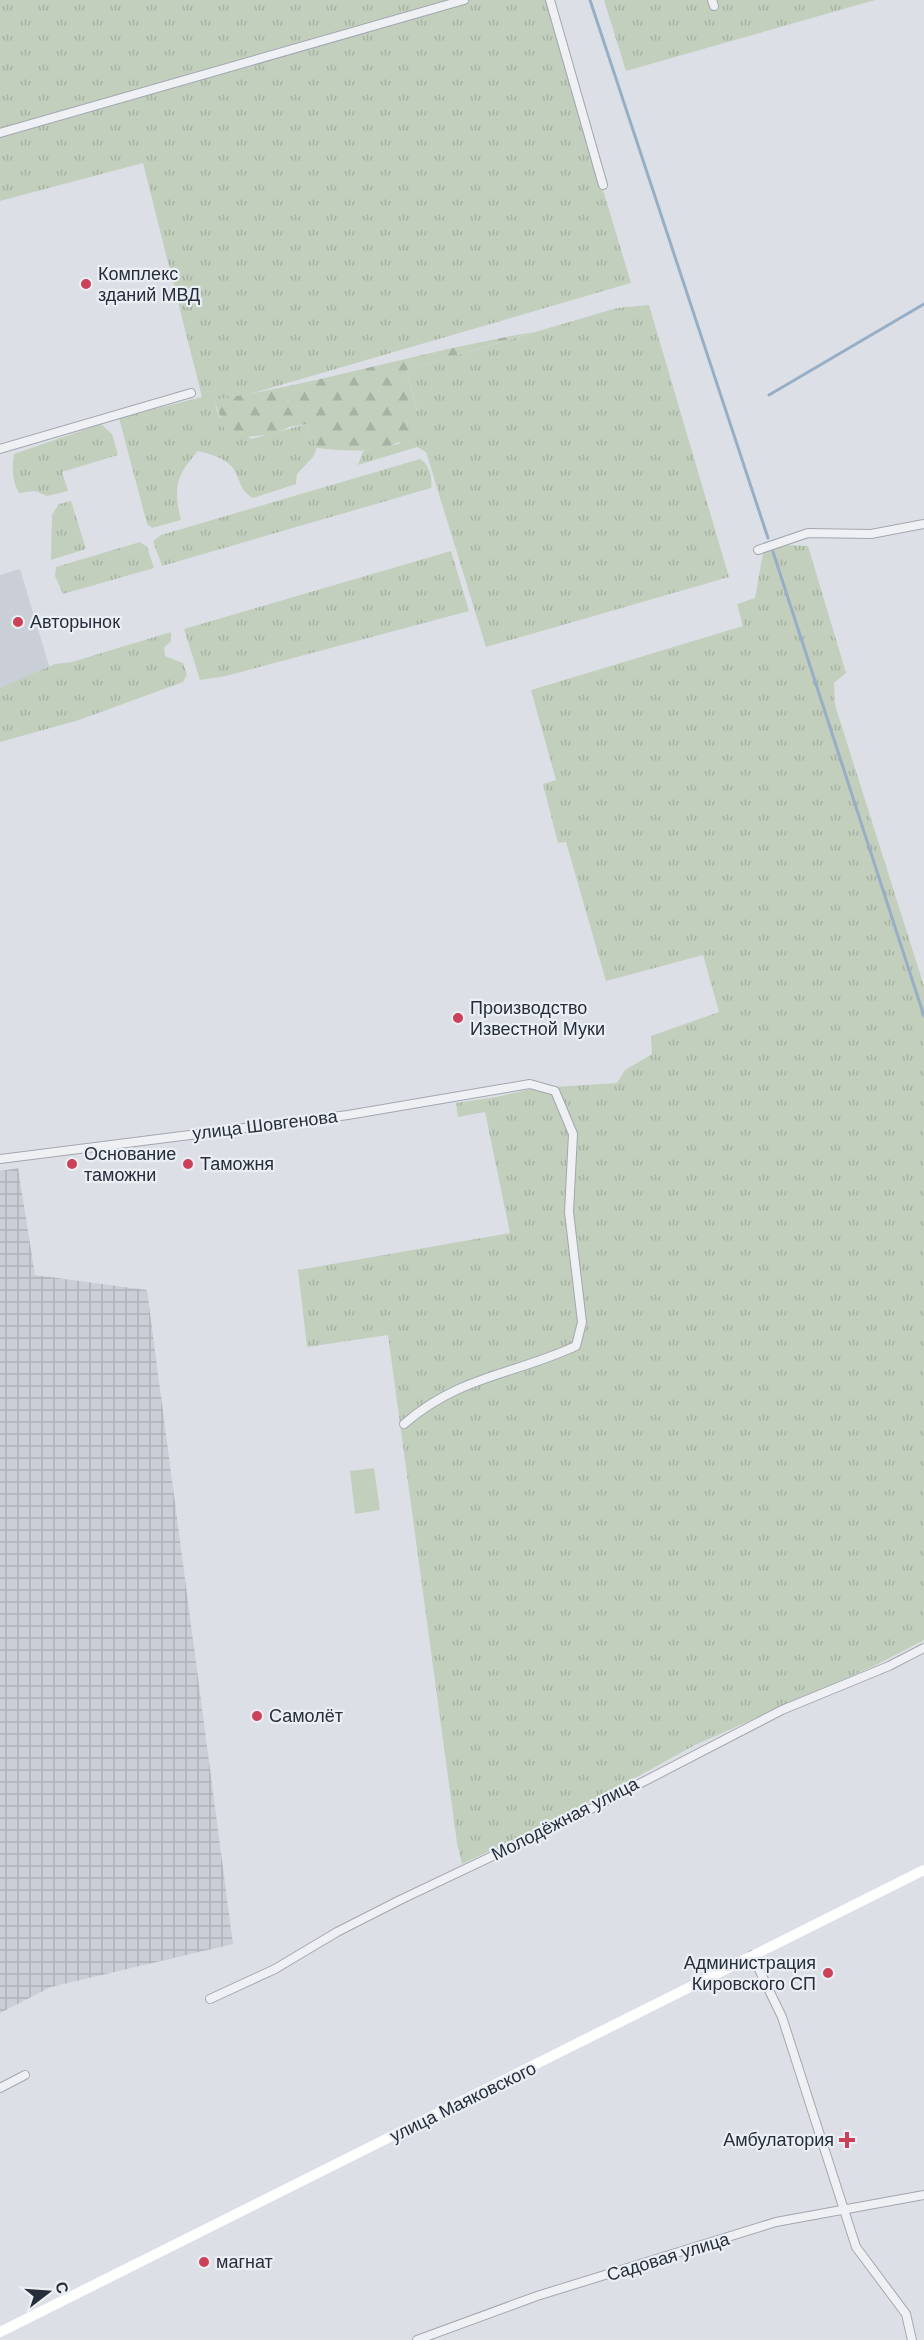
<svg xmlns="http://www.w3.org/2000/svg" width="924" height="2340" viewBox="0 0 924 2340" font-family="Arial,sans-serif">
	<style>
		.built { fill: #cacfd7 }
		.industrial { fill: url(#industrial-grid) }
		.grass { fill: url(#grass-tufts) }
		.forest { fill: url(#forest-firs) }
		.pitch { fill: #c2cfbd }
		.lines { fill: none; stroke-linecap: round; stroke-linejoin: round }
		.stream { stroke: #97afc6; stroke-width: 3 }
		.street-casing { stroke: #a2a7af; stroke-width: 10 }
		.street { stroke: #eef0f4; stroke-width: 8 }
		.secondary { stroke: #fff; stroke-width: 10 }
		.poi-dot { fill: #ca4159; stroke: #ebeff4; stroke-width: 2 }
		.labels { text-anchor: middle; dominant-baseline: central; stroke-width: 4.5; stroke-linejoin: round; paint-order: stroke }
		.poi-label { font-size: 18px; fill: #262e3b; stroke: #ebeff4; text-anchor: start }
		.street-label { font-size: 18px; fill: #262e3b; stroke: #ebeff4 }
	</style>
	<defs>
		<pattern id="industrial-grid" width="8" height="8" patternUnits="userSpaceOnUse" patternTransform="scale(1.5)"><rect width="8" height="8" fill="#cacfd7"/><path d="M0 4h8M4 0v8" fill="none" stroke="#adb2b9"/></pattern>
		<pattern id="grass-tufts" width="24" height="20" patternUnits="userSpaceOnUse" patternTransform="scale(1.5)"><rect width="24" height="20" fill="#c2cfbd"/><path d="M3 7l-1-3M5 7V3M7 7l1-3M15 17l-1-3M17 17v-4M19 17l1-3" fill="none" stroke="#a7b2a3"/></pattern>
		<pattern id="forest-firs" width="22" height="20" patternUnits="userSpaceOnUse" patternTransform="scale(1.5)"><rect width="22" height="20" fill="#c2cfbd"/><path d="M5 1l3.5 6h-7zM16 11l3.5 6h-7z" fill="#a7b2a3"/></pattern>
	</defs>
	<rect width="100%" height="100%" fill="#dce0e6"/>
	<path class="built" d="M20 569 50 669 0 688V575Z"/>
	<path class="industrial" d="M18 1168 35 1275 147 1290 233 1944 51 1987 0 2013V1171Z"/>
	<g class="grass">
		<path d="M0 0H546L631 283 215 404 219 417 251 439 307 424 317 448 313 457 297 474 296 484 253 498C239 491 241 478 232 467 223 457 210 454 198 451 176 476 173 487 181 520L152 528 147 524 119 418 202 397 143 163 0 201Z"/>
		<path d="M604 0H875L626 71Z"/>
		<path d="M649 305 729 577 486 647 426 452 417 447 358 465 363 451 399 444 408 424 406 414 417 410 406 370 617 308Z"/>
		<path d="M101 424 112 434 118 455 62 472 68 491 47 496 35 491 19 493C12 481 12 468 14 454Z"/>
		<path d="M420 459C429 464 433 478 431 488L162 566 153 541 161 535Z"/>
		<path d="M71 501 86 549 51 560 52 515 59 504Z"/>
		<path d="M140 542 147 547 154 568 63 594 55 576 56 567Z"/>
		<path d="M785 545 808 546 846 673 834 683 835 705 924 986V1640L874 1666 695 1745 582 1807 462 1864 457 1843 388 1335 307 1347 298 1270 510 1233 485 1112 458 1117 456 1103 496 1097 536 1088 617 1083 625 1070 652 1054 651 1036 719 1012 703 955 606 981 566 842 558 843 543 784 556 780 531 690 743 626 737 604 755 598 763 553Z"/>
		<path d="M451 551 469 611 226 676 200 680 184 629Z"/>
		<path d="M171 632V641L164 648 165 656 183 663 187 675 183 682 79 720 0 742V688L55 664 72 662Z"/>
	</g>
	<path class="forest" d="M534 332 406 370 417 411 407 415 409 436C384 455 346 451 317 448L307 424 289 427 275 434 228 439 214 400C322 383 426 350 534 332Z"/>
	<path class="pitch" d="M374 1468 380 1510 355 1514 350 1471Z"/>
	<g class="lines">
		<g class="stream">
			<path d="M590 0 768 538"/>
			<path d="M769 395 924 304"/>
			<path d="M773 552 924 1016"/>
		</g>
		<defs>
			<g id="street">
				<path d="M550 0 603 185"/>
				<path d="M712 0 714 6"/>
				<path d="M0 133 464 0"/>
				<path d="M0 449 191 393"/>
				<path d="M758 550 808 533 871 534 924 524"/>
				<path d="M0 1159 348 1115 530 1084 555 1091 573 1134 569 1212 582 1322 576 1346C513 1375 459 1376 404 1424"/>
				<path d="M752 1955 782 2017 856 2247 906 2314 912 2340"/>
				<path d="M210 1999 275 1969 337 1932 400 1900 583 1813 782 1710 889 1666 924 1648"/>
				<path d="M0 2088 25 2075"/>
				<path d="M417 2340 537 2296 776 2222 924 2195"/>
			</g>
		</defs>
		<use href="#street" class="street-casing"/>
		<use href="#street" class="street"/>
		<path class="secondary" d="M0 2332 924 1870"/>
	</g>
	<g class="poi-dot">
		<circle cx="86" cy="284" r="6"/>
		<circle cx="18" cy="622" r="6"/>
		<circle cx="458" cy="1018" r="6"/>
		<circle cx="72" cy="1164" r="6"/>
		<circle cx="188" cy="1164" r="6"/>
		<circle cx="257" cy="1716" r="6"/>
		<circle cx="828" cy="1973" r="6"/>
		<path d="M844 2131h6v6h6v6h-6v6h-6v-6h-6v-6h6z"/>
		<circle cx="204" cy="2262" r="6"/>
	</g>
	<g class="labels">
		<g class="poi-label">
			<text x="98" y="274">Комплекс<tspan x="98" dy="21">зданий МВД</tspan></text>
			<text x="30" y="622">Авторынок</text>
			<text x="470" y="1008">Производство<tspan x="470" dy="21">Известной Муки</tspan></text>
			<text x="84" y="1154">Основание<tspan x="84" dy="21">таможни</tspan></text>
			<text x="200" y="1164">Таможня</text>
			<text x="269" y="1716">Самолёт</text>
			<text x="816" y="1963" text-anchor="end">Администрация<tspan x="816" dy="21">Кировского СП</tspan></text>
			<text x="834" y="2140" text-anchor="end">Амбулатория</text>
			<text x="216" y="2262">магнат</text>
		</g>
		<g class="street-label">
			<text transform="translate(265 1125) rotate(-7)">улица Шовгенова</text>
			<text transform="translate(565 1819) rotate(-27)">Молодёжная улица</text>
			<text transform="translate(463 2102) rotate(-26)">улица Маяковского</text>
			<text transform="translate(668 2257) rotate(-17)">Садовая улица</text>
		</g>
	</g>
	<g transform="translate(48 2292) rotate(73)" stroke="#ebeff4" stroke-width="4.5" paint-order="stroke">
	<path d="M0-4.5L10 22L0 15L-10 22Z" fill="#262e3b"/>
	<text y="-9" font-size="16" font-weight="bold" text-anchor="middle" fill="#262e3b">С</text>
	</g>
</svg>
